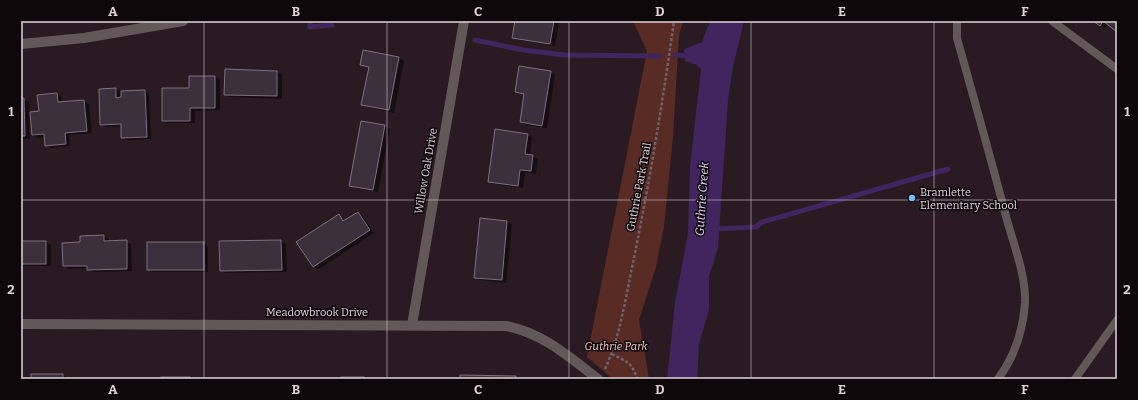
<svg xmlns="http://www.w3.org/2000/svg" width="1138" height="400" viewBox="0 0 1138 400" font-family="Bitter,serif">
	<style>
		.green { fill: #592b25 }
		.water { fill: #41255e }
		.shadow { fill: #0007 }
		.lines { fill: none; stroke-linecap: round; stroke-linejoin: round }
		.stream { stroke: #41255e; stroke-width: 5 }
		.building { fill: #3c303d; stroke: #7f707f }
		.path { stroke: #70626a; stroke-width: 2.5; stroke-dasharray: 3 2; stroke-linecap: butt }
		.service { stroke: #625859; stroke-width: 8 }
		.minor { stroke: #625859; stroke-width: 10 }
		.grid { fill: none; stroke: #e0d4da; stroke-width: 1; stroke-opacity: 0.55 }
		.poi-dot { fill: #74c0f6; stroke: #0e080b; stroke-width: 1.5 }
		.labels { text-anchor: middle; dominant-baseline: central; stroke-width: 3; stroke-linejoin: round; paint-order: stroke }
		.street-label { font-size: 11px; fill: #e0d4da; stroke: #0e080b }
		.poi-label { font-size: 11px; fill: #e0d4da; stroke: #0e080b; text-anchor: start }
		.park-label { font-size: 11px; font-style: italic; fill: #f7cac3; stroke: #0e080b }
		.water-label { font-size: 12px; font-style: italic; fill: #e5d6fb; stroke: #0e080b }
		.neatline { fill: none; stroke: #e0d4da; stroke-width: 1.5 }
		.grid-label { font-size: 13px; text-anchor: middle; font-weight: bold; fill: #e0d4da }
	</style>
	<rect width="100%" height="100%" fill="#2a1b23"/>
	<path class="green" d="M633 21H683L679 35 673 137 664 227 656 267 639 320 649 379H613L587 357 647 51Z"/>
	<path class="water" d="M710 21H744L733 67 728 100 718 248 709 276V310L699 344 697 379H667L675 303 688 233 690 166 701 69 697 65 685 61 684 49 702 42Z"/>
	<g class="shadow">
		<path d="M516 21H559L555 46 518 40 513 37Z"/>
		<path d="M1095 21H1117V30L1108 24 1105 28Z"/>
		<path d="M364 51 399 58 404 61 394 113 367 107 363 105 370 68 362 65Z"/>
		<path d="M226 70 277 72 282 74V99L230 97 225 95Z"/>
		<path d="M550 72 555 75 547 128 526 125 521 122 525 95 516 92Z"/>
		<path d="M215 77 220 79V110L195 111V123H168L163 120 190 89Z"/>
		<path d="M116 89 121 92 144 91 149 94 151 139 127 140 122 137V126L106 127 101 124Z"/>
		<path d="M57 94 62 97V103L84 101 89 104 92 133 69 135 70 146 51 148 46 145 45 137 38 138 33 135 40 112Z"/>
		<path d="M21 99 29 102 30 139H21Z"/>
		<path d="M362 122 385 126 390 129 378 192 355 188 350 185Z"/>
		<path d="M527 135 532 137 530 156 538 159 536 174 525 172 523 188 494 184 489 181Z"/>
		<path d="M358 213 363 216 374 233 319 269 314 267 298 242 339 216 345 221Z"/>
		<path d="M507 222 512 224 506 283 480 280 475 277Z"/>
		<path d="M104 236 109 239V242H126L131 244 132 271 93 272 88 268 69 269 64 266 81 243Z"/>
		<path d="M281 241 286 244 287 272 225 273 221 270Z"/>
		<path d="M21 242H46L51 245V266H21Z"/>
		<path d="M203 243 208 246V272H153L148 269Z"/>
		<path d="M63 375 68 379H32Z"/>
		<path d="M80 378H95L96 379H80Z"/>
		<path d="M258 378H277L279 379H258Z"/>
	</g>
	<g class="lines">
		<g class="stream">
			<path d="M310 21V27L332 25"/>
			<path d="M475 40 523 50 564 55 660 56"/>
			<path d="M675 55 690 56"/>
			<path d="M714 229 756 227 762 222 948 169"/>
		</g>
	</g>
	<g class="building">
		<path d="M515 21H554L550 44 512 38Z"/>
		<path d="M1093 21H1117V32L1103 21 1100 26Z"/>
		<path d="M363 50 399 57 389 110 361 105 369 67 360 65Z"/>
		<path d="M519 66 551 71 542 126 520 122 524 94 515 92Z"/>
		<path d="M225 69 277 71V96L224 95Z"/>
		<path d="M189 76H215V108H190V121H162V88H189Z"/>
		<path d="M116 88V98L121 97V91L145 90 147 137 121 138V124L100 125 99 89Z"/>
		<path d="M57 93 58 102 84 100 87 131 65 133 66 144 45 146 44 134 32 135 30 112 39 111 37 95Z"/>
		<path d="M21 98H24L25 136H21Z"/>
		<path d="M361 121 385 125 373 190 349 186Z"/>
		<path d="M495 129 528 134 525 154 533 155 531 171 520 170 518 186 488 182Z"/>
		<path d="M358 212 370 230 313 267 296 242 339 214 343 221Z"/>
		<path d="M480 218 507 221 502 280 474 278Z"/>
		<path d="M104 235V241L127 240V269L87 270V266H63L62 243 80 242V236Z"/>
		<path d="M281 240 282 270 220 271 219 241Z"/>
		<rect x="21" y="241" width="25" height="23"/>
		<rect x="147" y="242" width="57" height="28"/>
		<rect x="31" y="374" width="32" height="5"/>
		<path d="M460 375 516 376 515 379H460Z"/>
		<rect x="161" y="377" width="29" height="2"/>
		<rect x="341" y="377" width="23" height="2"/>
	</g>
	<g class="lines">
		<g class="path">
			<path d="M612 354C627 362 632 362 637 379"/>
			<path d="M605 369C621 334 626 295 634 258 650 179 663 100 674 21"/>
		</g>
		<g class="service">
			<path d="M957 21V38C974 99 991 159 1007 220 1014 246 1026 275 1025 303 1023 332 1015 356 998 379"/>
			<path d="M1052 21 1117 69"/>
			<path d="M1075 379 1117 320"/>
		</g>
		<g class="minor">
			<path d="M21 44 84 38 183 21"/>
			<path d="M21 324 506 326C543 333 569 357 598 379"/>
			<path d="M412 325 464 21"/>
		</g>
	</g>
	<path class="grid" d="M204 21V379M387 21V379M569 21V379M751 21V379M934 21V379M21 200H1117"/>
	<circle class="poi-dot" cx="912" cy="198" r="4"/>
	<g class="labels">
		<g class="street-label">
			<text transform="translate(426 171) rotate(-80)">Willow Oak Drive</text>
			<text transform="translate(639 187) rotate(-79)">Guthrie Park Trail</text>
			<text x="317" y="312">Meadowbrook Drive</text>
		</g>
		<g class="poi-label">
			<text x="920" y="192">Bramlette<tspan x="920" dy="13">Elementary School</tspan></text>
		</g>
		<g class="park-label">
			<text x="616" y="346">Guthrie Park</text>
		</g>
		<g class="water-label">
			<text transform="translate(702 199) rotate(-86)">Guthrie Creek</text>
		</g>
	</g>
	<rect width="1138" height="400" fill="none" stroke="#0e080b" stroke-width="44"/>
	<rect x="22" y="22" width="1094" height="356" class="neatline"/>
	<g class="grid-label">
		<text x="113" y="16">A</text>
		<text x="296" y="16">B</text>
		<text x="478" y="16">C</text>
		<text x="660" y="16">D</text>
		<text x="842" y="16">E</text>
		<text x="1025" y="16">F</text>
		<text x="11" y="116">1</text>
		<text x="1127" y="116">1</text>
		<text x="11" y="294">2</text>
		<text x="1127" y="294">2</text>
		<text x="113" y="394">A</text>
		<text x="296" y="394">B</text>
		<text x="478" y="394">C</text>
		<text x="660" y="394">D</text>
		<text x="842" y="394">E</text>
		<text x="1025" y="394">F</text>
	</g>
</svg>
